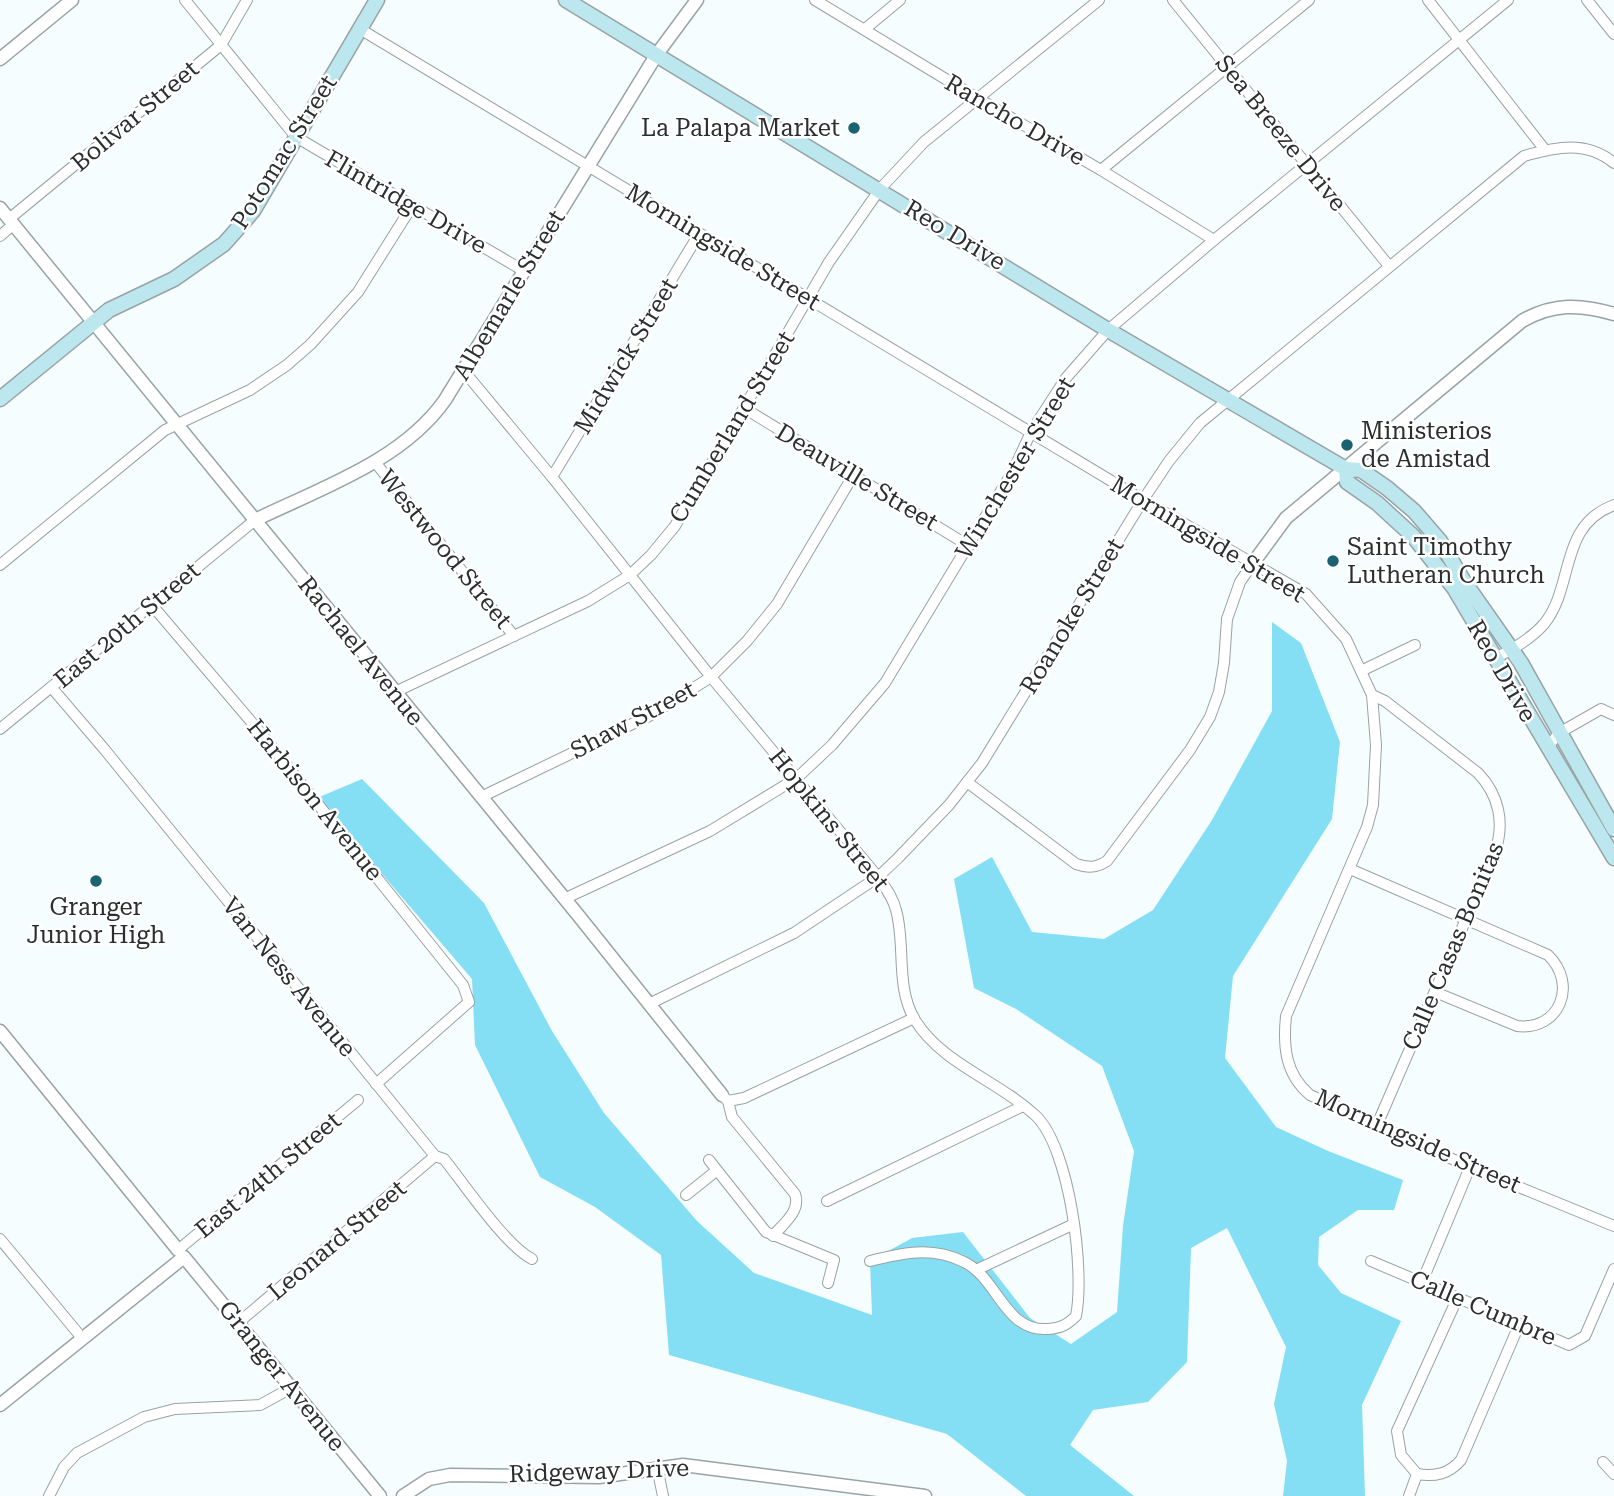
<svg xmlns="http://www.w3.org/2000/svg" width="1614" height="1496" viewBox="0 0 1614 1496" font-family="'Roboto Serif',serif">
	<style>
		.green { fill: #84dff4 }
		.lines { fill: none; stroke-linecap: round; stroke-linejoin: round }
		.minor-casing { stroke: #98a3a5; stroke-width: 12 }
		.tertiary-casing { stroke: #98a3a5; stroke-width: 15 }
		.secondary-casing { stroke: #98a3a5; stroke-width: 17 }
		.minor { stroke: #fff; stroke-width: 10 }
		.tertiary { stroke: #fff; stroke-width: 12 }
		.secondary { stroke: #bce7ee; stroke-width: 14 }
		.poi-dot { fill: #1b6372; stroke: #fff; stroke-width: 2.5 }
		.labels { text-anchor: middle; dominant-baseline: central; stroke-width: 5; stroke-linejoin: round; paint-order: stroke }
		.street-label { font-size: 24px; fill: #2b2f30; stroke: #fff }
		.poi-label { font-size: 24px; fill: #2b2f30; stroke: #fff; text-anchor: start }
	</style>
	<rect width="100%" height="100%" fill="#f6fdff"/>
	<path class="green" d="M1272 622 1301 643 1340 742 1332 819 1233 976 1225 1058 1276 1127 1328 1151 1403 1180 1394 1210H1358L1319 1237 1318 1265 1341 1293 1401 1321 1362 1405 1365 1496H1283L1287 1461 1274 1404 1286 1347 1227 1228 1191 1248 1187 1362 1148 1402 1093 1410 1070 1445 1134 1496H1026L947 1434 669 1355 661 1255 595 1207 540 1177 475 1045 472 979 317 798 362 779 484 903 552 1031 604 1113 697 1221 754 1273 872 1315 870 1261 912 1238 963 1232 1030 1318 1071 1344 1117 1312 1123 1226 1134 1151 1102 1066 1016 1009 974 988 954 879 992 857 1032 932 1104 939 1153 910 1212 820 1272 711Z"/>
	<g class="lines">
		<defs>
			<g id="minor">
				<path d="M185 0 296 137 524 271"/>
				<path d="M815 0 977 98 1101 170 1214 240"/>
				<path d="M1173 0 1389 266"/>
				<path d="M1428 0 1545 150"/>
				<path d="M1587 0 1614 34"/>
				<path d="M360 29 1143 500 1306 594 1346 639 1372 695 1376 745 1373 805 1367 827 1286 1016C1283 1046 1285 1074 1310 1095L1470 1167 1614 1226"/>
				<path d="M865 29 900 0"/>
				<path d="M1101 170 1309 0"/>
				<path d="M9 219 221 45 247 0"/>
				<path d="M0 236 14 224"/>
				<path d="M463 370 552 477 711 677 878 877C885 887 893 897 896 910 906 945 895 987 915 1020 942 1064 999 1081 1036 1116 1070 1149 1085 1271 1076 1316 1067 1325 1061 1328 1048 1329 1004 1332 998 1278 964 1262 932 1246 902 1253 870 1261"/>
				<path d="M744 408 969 546"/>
				<path d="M375 462 514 636"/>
				<path d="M552 477 699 234"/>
				<path d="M0 565 165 430 250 390 287 365 311 344 358 292 412 206"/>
				<path d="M151 604 260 732 463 985 469 1002 376 1084"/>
				<path d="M1495 658C1513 649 1531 639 1544 624 1575 586 1558 526 1614 505"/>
				<path d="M1361 671 1415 645"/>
				<path d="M52 688 105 750 435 1156 444 1159C465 1185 505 1245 532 1259"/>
				<path d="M395 692 588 601 630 575 651 555 675 526 829 262 880 189 924 142 1099 0"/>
				<path d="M1372 695 1385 701 1478 773C1499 795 1505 823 1495 852L1377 1125"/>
				<path d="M0 729 255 520"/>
				<path d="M1547 748 1559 733 1601 709 1614 715"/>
				<path d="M967 782 1076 864C1088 868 1096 868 1107 861L1190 750 1210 717 1219 692 1224 663 1227 619 1240 582 1253 563"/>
				<path d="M481 797 651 715 711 677 747 641 777 604 854 474"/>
				<path d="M1350 869 1548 955C1578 984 1560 1031 1517 1026L1435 992"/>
				<path d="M564 899 710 831 797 778 832 745 885 683 1013 471 1031 432 1066 378 1108 330 1214 240 1508 0"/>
				<path d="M649 1004 794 933 878 877 898 858 949 805 982 763 1143 500 1169 461 1200 423 1524 156C1556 147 1586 140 1614 163"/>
				<path d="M722 1095 728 1101 744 1098 914 1018"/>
				<path d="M728 1101 732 1117 795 1194C801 1211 784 1223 773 1236"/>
				<path d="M709 1160 766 1232 834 1260 828 1283"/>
				<path d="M686 1195 716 1171"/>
				<path d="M827 1201 1023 1106"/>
				<path d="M0 1239 82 1338"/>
				<path d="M181 1254 178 1250 358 1100"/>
				<path d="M1371 1261 1569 1345 1585 1336 1614 1269"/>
				<path d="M976 1270 1074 1224"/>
				<path d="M1422 1282 1470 1167"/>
				<path d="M238 1323 435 1156"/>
				<path d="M1603 1462 1614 1474"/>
				<path d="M657 1467 663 1496"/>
				<path d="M1417 1474C1435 1477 1449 1474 1461 1460L1519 1325"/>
				<path d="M1417 1474 1401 1455 1397 1431 1457 1299"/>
				<path d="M49 1496 64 1467 77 1453 144 1417 175 1409 260 1405 291 1388"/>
				<path d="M1409 1496 1417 1474"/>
			</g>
			<g id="tertiary">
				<path d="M0 59 72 0"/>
				<path d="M0 208 578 915 722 1095"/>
				<path d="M255 520C321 488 402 461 445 400L657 54 697 0"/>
				<path d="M1253 563 1286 518 1522 321C1553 303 1581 304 1614 314"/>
				<path d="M0 1031 178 1250"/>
				<path d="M0 1405 184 1257 380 1496"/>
				<path d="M403 1496 429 1479 450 1475 599 1477 683 1465 925 1496"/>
			</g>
			<g id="secondary">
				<path d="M566 0 1108 330 1346 469 1361 470 1387 488 1414 511 1440 541 1463 580 1521 663 1614 829"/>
				<path d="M0 399 109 310 174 279 224 244 253 211 377 0"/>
				<path d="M1346 469 1347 482 1377 503 1413 536 1454 588 1614 858"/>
			</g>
		</defs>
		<use href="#minor" class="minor-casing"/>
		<use href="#tertiary" class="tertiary-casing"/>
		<use href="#secondary" class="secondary-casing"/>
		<use href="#minor" class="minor"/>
		<use href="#tertiary" class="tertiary"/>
		<use href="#secondary" class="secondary"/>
	</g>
	<g class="poi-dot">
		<circle cx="854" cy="128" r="7"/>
		<circle cx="1347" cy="445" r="7"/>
		<circle cx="1333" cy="561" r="7"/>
		<circle cx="96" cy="881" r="7"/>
	</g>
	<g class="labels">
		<g class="street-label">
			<text transform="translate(135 116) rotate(-40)">Bolivar Street</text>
			<text transform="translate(1015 120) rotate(30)">Rancho Drive</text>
			<text transform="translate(1281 133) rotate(51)">Sea Breeze Drive</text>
			<text transform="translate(284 152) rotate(-58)">Potomac Street</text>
			<text transform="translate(406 202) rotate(30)">Flintridge Drive</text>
			<text transform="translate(955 235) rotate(31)">Reo Drive</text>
			<text transform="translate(723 247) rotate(31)">Morningside Street</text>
			<text transform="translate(509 295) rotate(-59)">Albemarle Street</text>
			<text transform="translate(626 356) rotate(-59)">Midwick Street</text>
			<text transform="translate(732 427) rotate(-59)">Cumberland Street</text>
			<text transform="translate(1015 468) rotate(-59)">Winchester Street</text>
			<text transform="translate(857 477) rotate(31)">Deauville Street</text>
			<text transform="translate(1208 539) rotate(31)">Morningside Street</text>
			<text transform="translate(445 549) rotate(51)">Westwood Street</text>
			<text transform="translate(1072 616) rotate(-59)">Roanoke Street</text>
			<text transform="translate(127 625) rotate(-40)">East 20th Street</text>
			<text transform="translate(361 651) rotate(51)">Rachael Avenue</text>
			<text transform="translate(1502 671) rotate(60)">Reo Drive</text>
			<text transform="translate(633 720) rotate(-28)">Shaw Street</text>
			<text transform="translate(315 800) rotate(51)">Harbison Avenue</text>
			<text transform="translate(829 820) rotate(51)">Hopkins Street</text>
			<text transform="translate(1453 946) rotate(-67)">Calle Casas Bonitas</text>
			<text transform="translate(289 977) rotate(51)">Van Ness Avenue</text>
			<text transform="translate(1418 1141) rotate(24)">Morningside Street</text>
			<text transform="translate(268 1175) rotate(-40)">East 24th Street</text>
			<text transform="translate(337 1240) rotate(-40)">Leonard Street</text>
			<text transform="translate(1483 1308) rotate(23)">Calle Cumbre</text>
			<text transform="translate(282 1376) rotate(51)">Granger Avenue</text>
			<text transform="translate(599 1471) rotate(-2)">Ridgeway Drive</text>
		</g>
		<g class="poi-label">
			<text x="840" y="128" text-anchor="end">La Palapa Market</text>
			<text x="1361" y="431">Ministerios<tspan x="1361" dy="28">de Amistad</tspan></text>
			<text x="1347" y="547">Saint Timothy<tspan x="1347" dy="28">Lutheran Church</tspan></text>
			<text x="96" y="907" text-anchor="middle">Granger<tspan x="96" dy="28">Junior High</tspan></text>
		</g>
	</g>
</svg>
